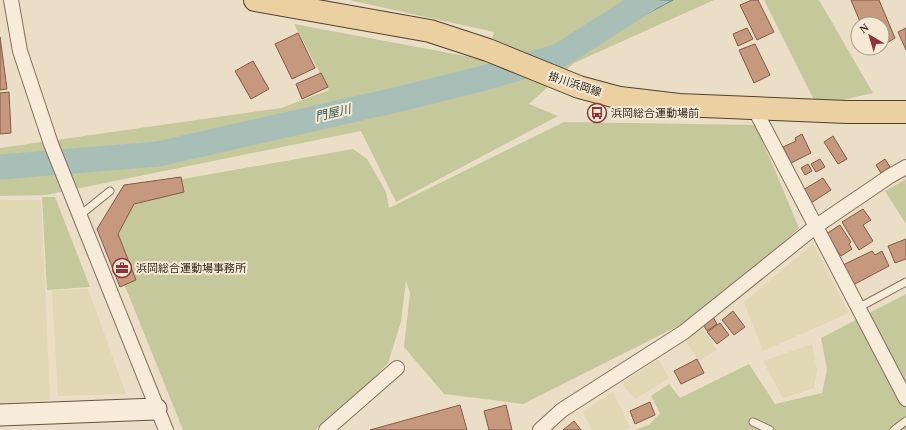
<svg xmlns="http://www.w3.org/2000/svg" width="906" height="430" viewBox="0 0 906 430" font-family="'Times New Roman','Noto Sans JP',serif">
	<style>
		.farmland { fill: #e0d7b4 }
		.green { fill: #c5c89b }
		.water { fill: #a7bfb7; stroke: #6f8c84 }
		.lines { fill: none; stroke-linecap: round; stroke-linejoin: round }
		.river { stroke: #a7bfb7; stroke-width: 25 }
		.building { fill: #c6997f; stroke: #825a45 }
		.lane-casing { stroke: #85705d; stroke-width: 9 }
		.street-casing { stroke: #85705d; stroke-width: 16 }
		.secondary-casing { stroke: #675240; stroke-width: 23 }
		.primary-casing { stroke: #533f31; stroke-width: 24 }
		.lane { stroke: #f6ecd9; stroke-width: 7 }
		.street { stroke: #f6ecd9; stroke-width: 14 }
		.secondary { stroke: #f6ecd9; stroke-width: 21 }
		.primary { stroke: #ebd0a1; stroke-width: 22 }
		.labels { text-anchor: middle; dominant-baseline: central; stroke-width: 4; stroke-linejoin: round; paint-order: stroke }
		.street-label { font-size: 11px; fill: #362a20; stroke: #f3e9d5 }
		.poi-label { font-size: 11px; fill: #362a20; stroke: #f3e9d5; text-anchor: start }
		.water-label { font-size: 12px; font-style: italic; fill: #305551; stroke: #f3e9d5 }
	</style>
	<rect width="100%" height="100%" fill="#ebdec6"/>
	<g class="farmland">
		<path d="M0 200H41L50 400 0 403Z"/>
		<path d="M813 244 849 313 763 351 744 302Z"/>
		<path d="M88 289 126 394 58 396 52 290Z"/>
		<path d="M702 327 717 350 699 361 684 339Z"/>
		<path d="M812 344 817 370 814 388 783 398 763 361Z"/>
		<path d="M658 359 669 378 635 399 622 384Z"/>
		<path d="M613 392 630 427 623 430H592L583 412Z"/>
	</g>
	<g class="green">
		<path d="M349 0H714L574 63 529 104 558 116 396 202 361 131 46 195 0 196V148L281 108 329 90 294 24 487 60 494 32Z"/>
		<path d="M764 0H819L873 93 817 106Z"/>
		<path d="M564 122 756 125 799 228 714 308 523 404 444 394 404 347 410 293 406 280 401 322 388 363 347 406 315 430H183L106 239 132 188 353 149 367 159 386 192 389 208Z"/>
		<path d="M906 179V224L885 191Z"/>
		<path d="M42 197H55L90 287 47 290Z"/>
		<path d="M906 294V430H634L649 425 660 413 651 396 669 384 680 398 749 364 775 404 822 393 827 370 821 338Z"/>
	</g>
	<path class="water" d="M628 0H673L636 20Z"/>
	<g class="lines">
		<path class="river" d="M0 167 158 154 404 98 484 78 559 56 647 0"/>
	</g>
	<g class="building">
		<path d="M752 0H758L774 32 757 40 740 5Z"/>
		<path d="M851 0H879L895 38 882 46V24H861Z"/>
		<path d="M747 28 753 39 738 46 733 34Z"/>
		<path d="M906 28V50L898 32Z"/>
		<path d="M298 33 315 68 292 79 275 44Z"/>
		<path d="M0 37 7 89 0 90Z"/>
		<path d="M755 44 770 75 754 83 739 50Z"/>
		<path d="M253 61 269 89 251 99 235 71Z"/>
		<path d="M321 73 328 87 302 99 296 84Z"/>
		<path d="M9 92 11 133 0 134V93Z"/>
		<path d="M802 134 811 153 791 163 783 147 796 141 795 138Z"/>
		<path d="M833 136 847 159 838 164 824 142Z"/>
		<path d="M820 159 825 167 816 172 811 164Z"/>
		<path d="M885 159 890 167 881 173 876 165Z"/>
		<path d="M808 164 812 171 805 175 801 168Z"/>
		<path d="M181 177 184 192 134 204 118 234 136 280 120 287 97 229 124 185Z"/>
		<path d="M823 178 831 190 811 203 803 190Z"/>
		<path d="M863 209 871 220 863 225 873 241 859 250 842 222Z"/>
		<path d="M840 225 851 242 849 244 852 249 841 256 826 234Z"/>
		<path d="M906 239V259L895 263 888 246Z"/>
		<path d="M872 251 875 255 882 251 889 266 853 285 843 265Z"/>
		<path d="M733 311 745 327 734 335 722 320Z"/>
		<path d="M713 317 717 324 707 331 703 324Z"/>
		<path d="M720 323 729 335 717 344 707 332Z"/>
		<path d="M697 359 704 373 681 384 674 371Z"/>
		<path d="M650 402 655 415 635 424 630 411Z"/>
		<path d="M460 405 467 430H370Z"/>
		<path d="M506 405 512 430H489L484 411Z"/>
		<path d="M574 421 581 430H563Z"/>
	</g>
	<g class="lines">
		<defs>
			<g id="lane">
				<path d="M79 216 110 191"/>
				<path d="M858 308 906 282"/>
				<path d="M753 422 770 430"/>
				<path d="M894 430 906 421"/>
			</g>
			<g id="street">
				<path d="M11 0 20 51 51 144 166 430"/>
				<path d="M754 108 906 399"/>
				<path d="M326 430 397 368"/>
				<path d="M540 430 562 410 684 332 815 227 890 176 906 167"/>
			</g>
			<path id="secondary" d="M0 415 156 409"/>
			<path id="primary" d="M255 0 430 31 488 50 579 87 620 98 679 105 847 112H906"/>
		</defs>
		<use href="#lane" class="lane-casing"/>
		<use href="#street" class="street-casing"/>
		<use href="#secondary" class="secondary-casing"/>
		<use href="#primary" class="primary-casing"/>
		<use href="#lane" class="lane"/>
		<use href="#street" class="street"/>
		<use href="#secondary" class="secondary"/>
		<use href="#primary" class="primary"/>
	</g>
	<defs>
		<symbol id="bus-ring" viewBox="-11 -11 22 22"><circle r="9.5" fill="#f3e9d5" stroke="#8f3237" stroke-width="1.5"/><path d="M-5-6H5V4H4V6H2V4H-2V6H-4V4H-5ZM-3.5-4V0h7V-4ZM-3.5 1.2v1.5H-2V1.2ZM2 1.2v1.5H3.5V1.2Z" fill="#8f3237"/></symbol>
		<symbol id="office-ring" viewBox="-11 -11 22 22"><circle r="9.5" fill="#f3e9d5" stroke="#8f3237" stroke-width="1.5"/><path d="M-6-3h4V-5.5h4V-3h4V5H-6ZM-1-4.5V-3h2v-1.5ZM-6 0V1H6V0Z" fill="#8f3237"/></symbol>
	</defs>
	<g fill-rule="evenodd">
		<use href="#bus-ring" x="586" y="102" width="22" height="22"/>
		<use href="#office-ring" x="111" y="257" width="22" height="22"/>
	</g>
	<g class="labels">
		<g class="street-label">
			<text transform="translate(575 84) rotate(18)">掛川浜岡線</text>
		</g>
		<g class="poi-label">
			<text x="611" y="113">浜岡総合運動場前</text>
			<text x="136" y="268">浜岡総合運動場事務所</text>
		</g>
		<g class="water-label">
			<text transform="translate(333 113) rotate(-13)">門屋川</text>
		</g>
	</g>
	<g transform="translate(870 36) rotate(322)"><circle r="19" fill="#f3e9d5" stroke="#a79d8d"/>
	<path d="M0-3L7 15L0 10L-7 15Z" fill="#8f3237"/>
	<text y="-6" font-size="11" font-weight="bold" text-anchor="middle" fill="#362a20">N</text>
	</g>
</svg>
